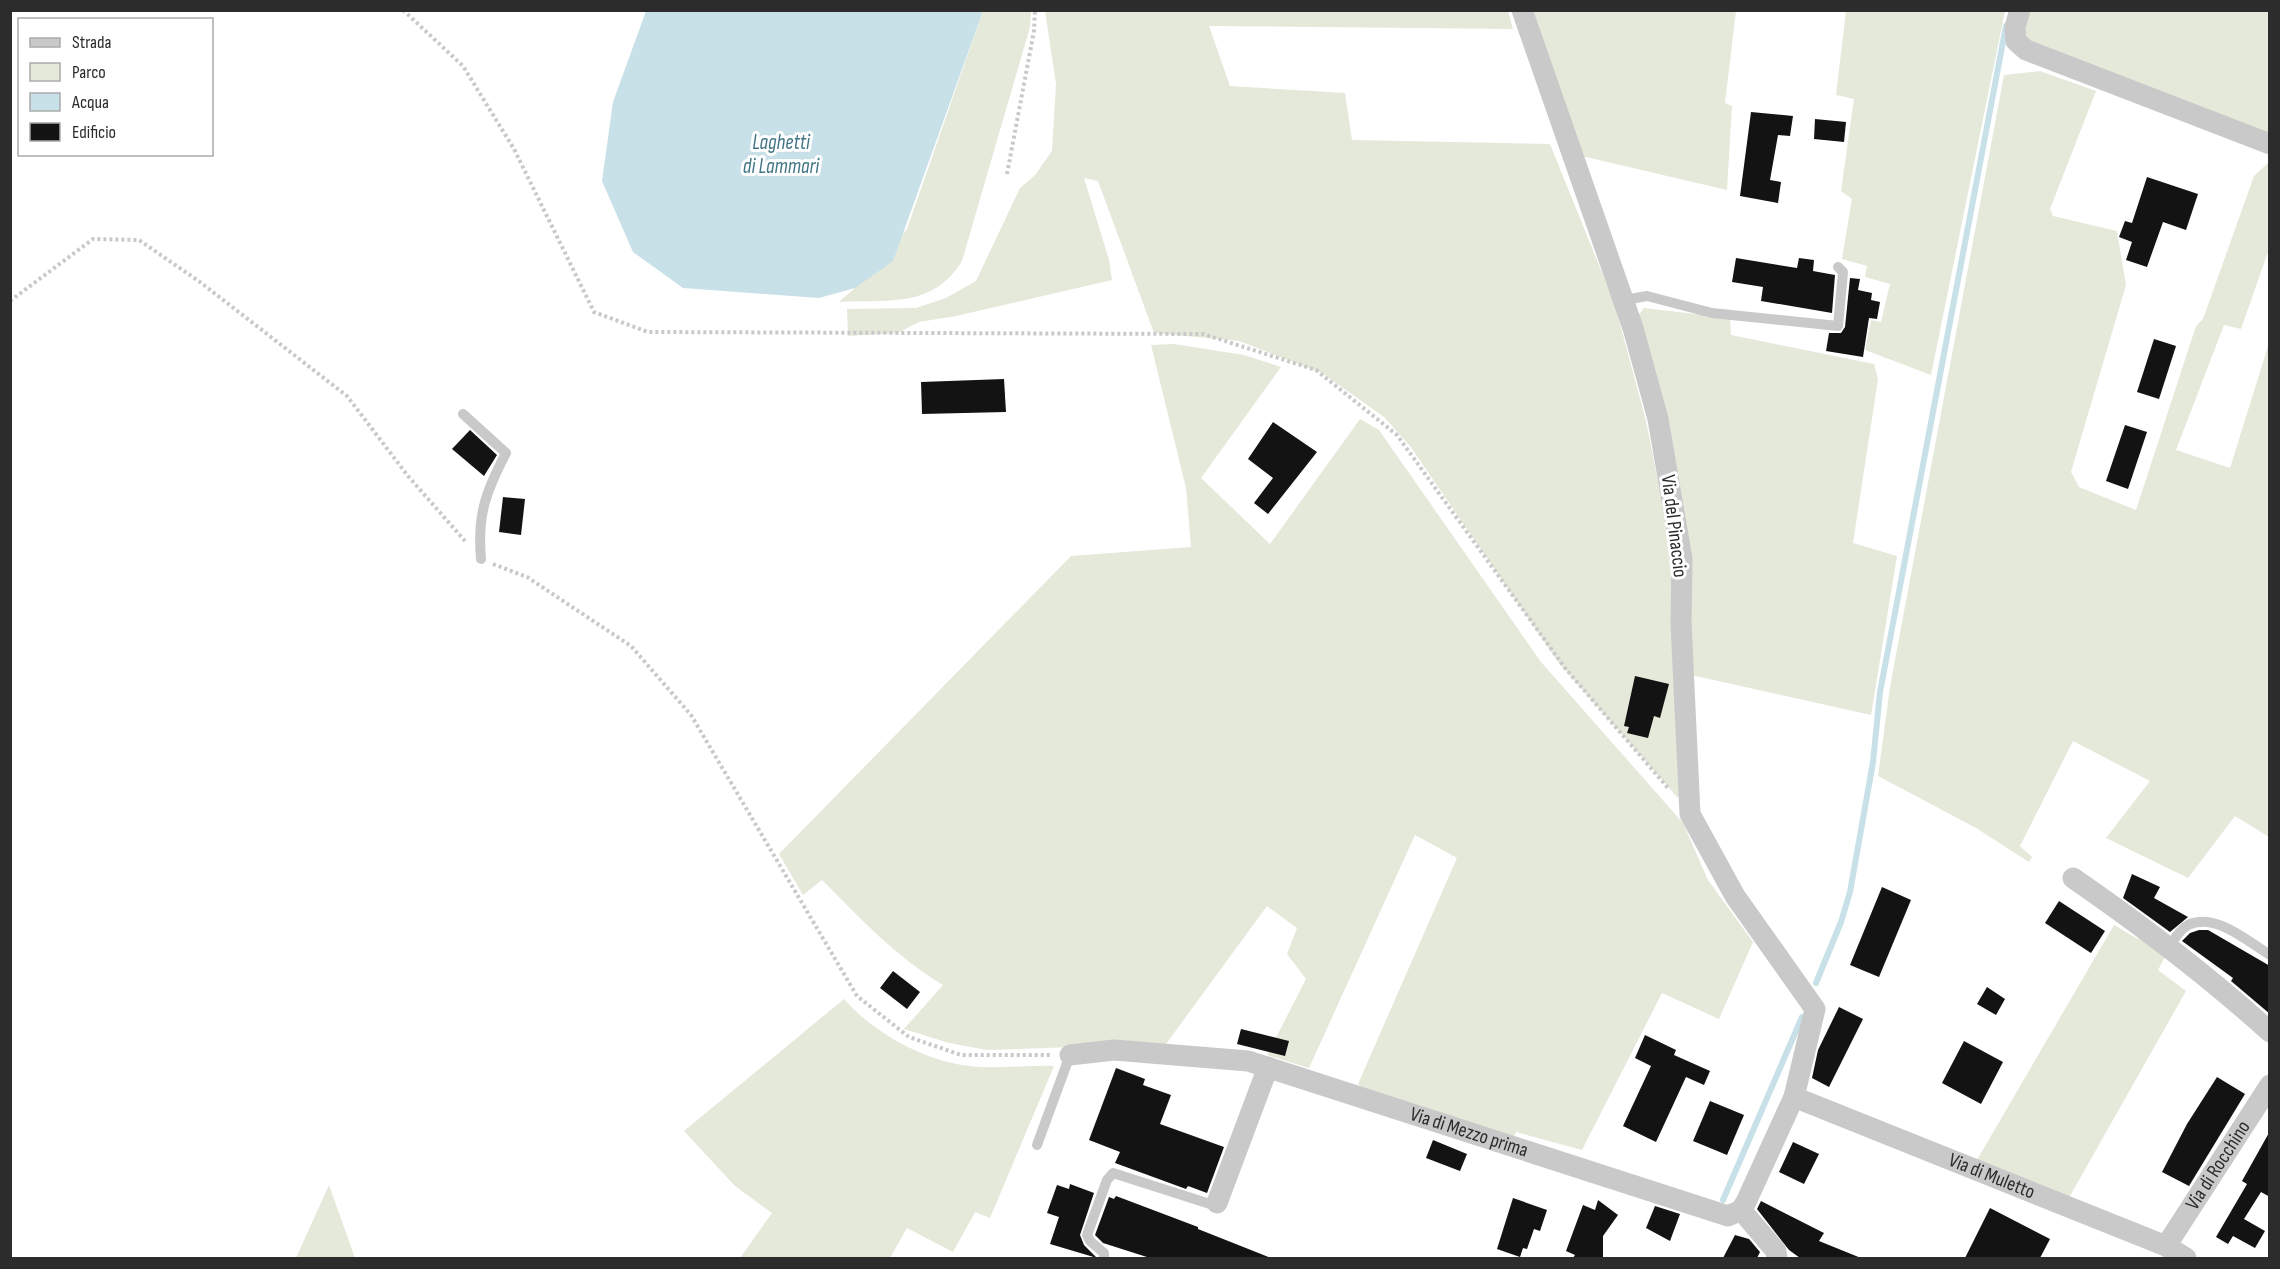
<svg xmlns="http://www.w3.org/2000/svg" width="2280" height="1269" viewBox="0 0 2280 1269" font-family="'Sofia Sans Condensed',sans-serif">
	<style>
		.green { fill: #e4e9da }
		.water { fill: #c8e0e7 }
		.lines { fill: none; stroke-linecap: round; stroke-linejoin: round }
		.stream { stroke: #c8e0e7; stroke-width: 6 }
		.building { fill: #131313 }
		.path { stroke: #c9c9c9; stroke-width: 4; stroke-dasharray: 3 3; stroke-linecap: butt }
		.lane { stroke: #c9c9c9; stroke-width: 10 }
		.street { stroke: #c9c9c9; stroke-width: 21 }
		.labels { text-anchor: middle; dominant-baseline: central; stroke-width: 6; stroke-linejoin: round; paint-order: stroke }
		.street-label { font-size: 20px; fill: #2c2c2c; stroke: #fff }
		.water-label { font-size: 21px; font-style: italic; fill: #427686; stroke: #fff }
	</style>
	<rect width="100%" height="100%" fill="#fff"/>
	<g class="green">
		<path d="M983 11H1031L1030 27 962 261C932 309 889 299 839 302L855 288 907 229Z"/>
		<path d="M1045 11H1508L1513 29 1209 26 1230 86 1345 93 1352 140 1550 144 1615 305 1646 421 1670 541 1684 785 1678 798 1559 663 1410 446 1384 417 1322 373 1239 341 1154 333 1098 181 1084 178 1109 260 1112 280 956 316 919 322 898 333 848 336 847 309 916 308 946 298 976 281 1020 188 1035 175 1052 151 1056 84Z"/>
		<path d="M1531 11H1736L1725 103 1732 106 1727 190 1573 154Z"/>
		<path d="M1846 11H2005L1931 375 1865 350 1871 320 1881 322 1890 284 1865 277 1867 266 1842 259 1852 199 1841 191 1854 99 1836 95Z"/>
		<path d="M2026 11H2269V139L2029 44 2022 33Z"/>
		<path d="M2040 71 2096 91 2050 209 2053 216 2117 231 2126 285 2071 472 2079 487 2136 510 2196 326 2203 319 2254 176 2269 162V249L2241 329 2224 325 2176 450 2230 468 2269 343V837L2235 816 2188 878 2106 838 2150 781 2073 741 2020 846 2032 857 2029 862 1976 828 1878 776 1890 687 2004 75Z"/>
		<path d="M1644 308 1730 318 1731 335 1874 364 1878 379 1853 543 1897 556 1871 715 1687 674 1688 598 1637 317Z"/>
		<path d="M1174 344 1244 355 1281 367 1201 478 1270 544 1360 419 1379 430 1541 662 1683 823 1708 880 1753 942 1719 1019 1662 993 1582 1150 1516 1132 1512 1142 1365 1092 1358 1084 1457 858 1415 835 1309 1068 1267 1055 1306 979 1287 954 1297 928 1267 906 1166 1044 987 1050 949 1043 904 1029 943 985C896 957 861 919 822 880L803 895 779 854 1071 556 1191 547 1186 488 1151 345Z"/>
		<path d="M2114 925 2138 939 2142 935 2167 953 2158 970 2186 991 2066 1203 1974 1165Z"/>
		<path d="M844 999C872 1031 919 1058 962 1065 991 1070 1024 1065 1054 1066L990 1218 975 1212 953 1252 907 1228 890 1258H740L772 1213 735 1186 684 1131Z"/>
		<path d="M329 1185 355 1258H296Z"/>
	</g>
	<path class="water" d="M646 11H983L893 261 855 288 819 298 683 288 633 252 602 181 613 102Z"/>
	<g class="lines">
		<g class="stream">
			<path d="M1816 983 1841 922 1850 892 1873 762 1880 692 2006 26"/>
			<path d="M1723 1200 1802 1017"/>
		</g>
	</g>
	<g class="building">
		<path d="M1751 112 1793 116 1790 136 1778 135 1770 180 1781 182 1778 203 1740 196Z"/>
		<path d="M1815 119 1846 122 1844 142 1814 139Z"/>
		<path d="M2147 177 2198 194 2186 230 2163 222 2147 267 2126 260 2132 242 2119 237 2125 221 2132 223Z"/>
		<path d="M1736 258 1797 268 1799 258 1814 260 1813 271 1835 275 1832 313 1761 301 1763 287 1732 282Z"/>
		<path d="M1850 278 1860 279 1858 290 1872 293 1871 300 1880 302 1877 319 1869 318 1863 357 1826 351 1829 333H1841L1845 327Z"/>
		<path d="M2154 339 2176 346 2159 399 2137 392Z"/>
		<path d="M1004 379 1006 412 922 414 921 382Z"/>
		<path d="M1273 422 1317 452 1268 514 1254 503 1273 478 1248 459Z"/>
		<path d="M2125 425 2147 432 2128 489 2106 481Z"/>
		<path d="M470 430 497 455 484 476 452 449Z"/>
		<path d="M503 497 525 499 521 535 499 532Z"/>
		<path d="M1635 676 1669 684 1660 718 1654 716 1648 738 1627 733 1629 727 1624 726Z"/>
		<path d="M2132 874 2160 887 2154 898 2188 917 2170 932 2123 898Z"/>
		<path d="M1882 887 1911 900 1879 977 1850 965Z"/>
		<path d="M2059 901 2105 931 2091 953 2045 923Z"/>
		<path d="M2199 930H2208L2270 966V1014L2231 981 2233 978 2182 941 2190 933Z"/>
		<path d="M893 971 920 992 907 1009 880 988Z"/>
		<path d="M1987 987 2005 999 1996 1015 1977 1004Z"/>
		<path d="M1839 1007 1863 1019 1829 1087 1812 1078 1818 1050Z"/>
		<path d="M1241 1029 1289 1041 1285 1056 1237 1044Z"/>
		<path d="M1645 1035 1676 1050 1674 1055 1710 1071 1704 1085 1686 1077 1656 1142 1623 1126 1651 1066 1635 1058Z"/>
		<path d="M1964 1041 2003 1062 1981 1104 1942 1083Z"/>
		<path d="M1116 1068 1145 1079 1143 1085 1171 1095 1160 1124 1224 1147 1207 1193 1188 1186 1186 1189 1115 1163 1120 1152 1089 1140Z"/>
		<path d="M2217 1077 2245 1094 2189 1186 2162 1172 2187 1124Z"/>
		<path d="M1710 1101 1744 1115 1727 1155 1693 1141Z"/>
		<path d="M2270 1131V1197L2261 1192 2244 1219 2265 1231 2255 1248 2233 1236 2228 1244 2216 1237 2247 1184 2242 1181Z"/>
		<path d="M1433 1140 1467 1154 1460 1171 1426 1158Z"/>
		<path d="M1793 1142 1819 1154 1804 1184 1779 1172Z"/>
		<path d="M1070 1184 1094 1193 1080 1235 1084 1245 1097 1258 1050 1244 1059 1217 1047 1213 1057 1185 1069 1189Z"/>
		<path d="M1116 1196 1198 1227V1229L1271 1258H1150L1103 1243 1095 1235 1109 1197 1114 1199Z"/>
		<path d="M1513 1198 1547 1210 1540 1231 1534 1229 1527 1249 1523 1248 1520 1257 1497 1249Z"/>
		<path d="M1598 1200 1618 1215 1603 1236V1258H1573L1575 1255 1566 1251 1583 1205 1595 1210Z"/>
		<path d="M1761 1201 1824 1233 1819 1241 1861 1258H1800L1789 1250 1757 1209Z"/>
		<path d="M1655 1206 1680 1214 1670 1241 1646 1228Z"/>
		<path d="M1990 1208 2050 1239 2040 1258H1965Z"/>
		<path d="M1735 1235 1749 1239 1760 1252 1757 1258H1723Z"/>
	</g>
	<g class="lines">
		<g class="path">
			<path d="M403 10 463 66 514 149 594 312 648 332 1203 334 1316 370 1397 435 1565 668 1668 788"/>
			<path d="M1007 174 1034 31 1035 10"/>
			<path d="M10 301 93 239 139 240 200 282 347 396 408 476 465 541"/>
			<path d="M493 564 527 577 631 646 691 715 857 996 909 1037 961 1055H1052"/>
		</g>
		<g class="lane">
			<path d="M1624 300 1647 296 1712 313 1838 326 1843 272 1838 267"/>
			<path d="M463 414 506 453C486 491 477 515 481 559"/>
			<path d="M2169 946C2175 939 2180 929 2188 925 2215 912 2247 941 2270 955"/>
			<path d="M1037 1145 1070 1055"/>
			<path d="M1104 1258V1253L1090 1241 1087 1235 1107 1180 1113 1173 1210 1204 1217 1203"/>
		</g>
		<g class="street">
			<path d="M2020 10 2015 27 2016 41 2026 50 2270 144"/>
			<path d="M2073 878C2144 927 2206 974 2270 1032"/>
			<path id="s1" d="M1070 1055 1114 1050 1248 1061 1728 1216 1741 1210 1746 1202 1794 1097 1815 1009 1735 896 1690 814 1681 623 1682 559 1658 419 1633 328 1522 10"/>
			<path id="s2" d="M1794 1097 2166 1246 2186 1258"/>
			<path d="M1217 1203 1268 1067"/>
			<path d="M1741 1210 1776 1251 1777 1258"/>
			<path id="s3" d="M2166 1246 2270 1085"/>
		</g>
	</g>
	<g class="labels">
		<g class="street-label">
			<text transform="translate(1674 526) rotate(83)">Via del Pinaccio</text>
			<text stroke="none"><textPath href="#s1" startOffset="411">Via di Mezzo prima</textPath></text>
			<text stroke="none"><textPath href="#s3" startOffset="96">Via di Rocchino</textPath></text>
			<text stroke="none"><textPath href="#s2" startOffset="213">Via di Muletto</textPath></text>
		</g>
		<g class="water-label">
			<text x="781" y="142">Laghetti<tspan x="781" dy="24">di Lammari</tspan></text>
		</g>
	</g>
	<rect width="2280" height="1269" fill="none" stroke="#2c2c2c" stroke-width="24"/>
	<rect x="18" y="18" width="195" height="138" fill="#ffffff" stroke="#ababab" stroke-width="1.5"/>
	<rect x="30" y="38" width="30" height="9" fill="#c9c9c9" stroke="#ababab" stroke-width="1.5"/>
	<text x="72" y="48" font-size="18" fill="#2c2c2c">Strada</text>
	<rect x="30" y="63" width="30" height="18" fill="#e4e9da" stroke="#ababab" stroke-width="1.5"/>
	<text x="72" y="78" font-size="18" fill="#2c2c2c">Parco</text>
	<rect x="30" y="93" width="30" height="18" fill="#c8e0e7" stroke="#ababab" stroke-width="1.5"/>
	<text x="72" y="108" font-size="18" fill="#2c2c2c">Acqua</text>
	<rect x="30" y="123" width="30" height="18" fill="#131313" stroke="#ababab" stroke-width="1.5"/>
	<text x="72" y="138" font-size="18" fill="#2c2c2c">Edificio</text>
</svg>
